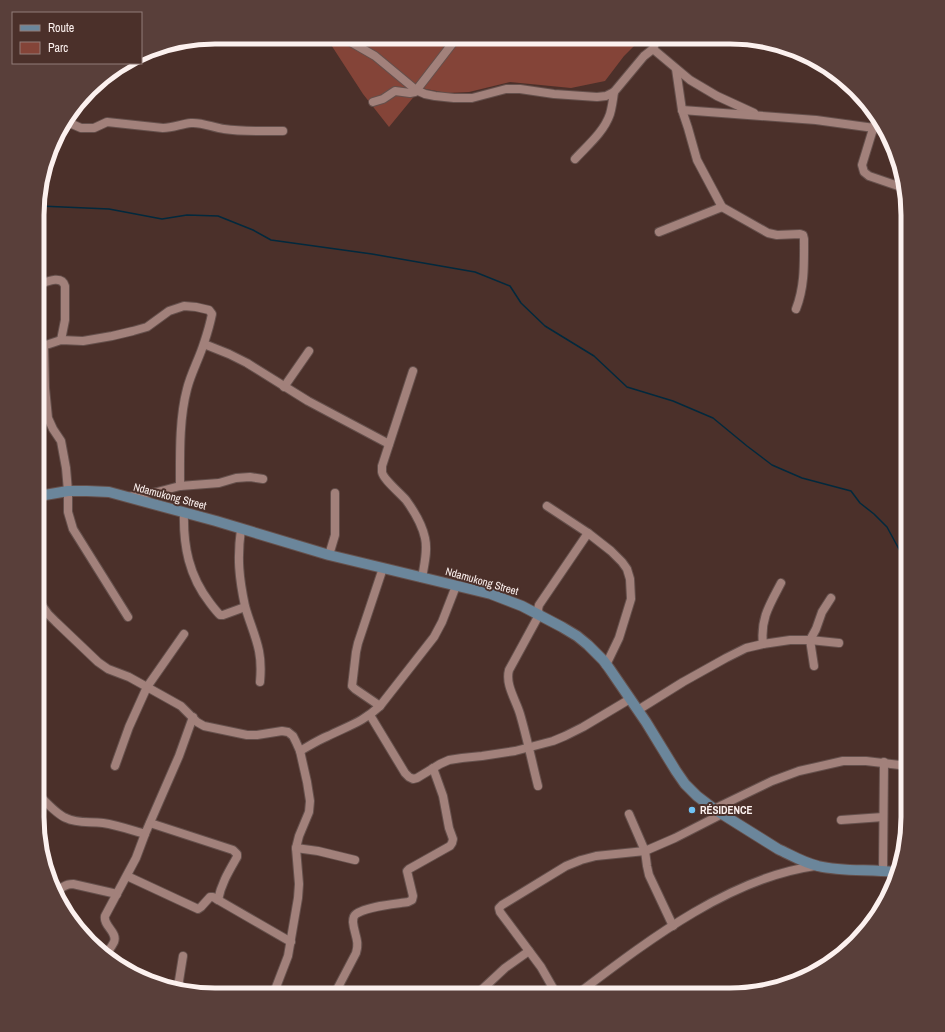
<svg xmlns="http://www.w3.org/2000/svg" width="945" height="1032" viewBox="0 0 945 1032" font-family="'Archivo Narrow',sans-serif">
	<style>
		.green { fill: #844438 }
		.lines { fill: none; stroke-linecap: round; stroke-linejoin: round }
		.stream { stroke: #02293d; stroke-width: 1.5 }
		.minor-casing { stroke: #65504c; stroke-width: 10 }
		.major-casing { stroke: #65504c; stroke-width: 12 }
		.minor { stroke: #a2817b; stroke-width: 8 }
		.major { stroke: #6b869b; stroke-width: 10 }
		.poi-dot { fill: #70c2f4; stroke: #4b302a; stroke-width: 1.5 }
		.labels { text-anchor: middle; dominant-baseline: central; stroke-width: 4; stroke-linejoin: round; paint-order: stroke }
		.street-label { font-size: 11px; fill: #fcf1ef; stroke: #4b302a }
		.poi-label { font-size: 11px; font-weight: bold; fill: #fcf1ef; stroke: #4b302a; text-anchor: start }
		.rim { fill: none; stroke: #fcf1ef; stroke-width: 5 }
	</style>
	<rect width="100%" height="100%" fill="#4b302a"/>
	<path class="green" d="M326 37 639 38V41L624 56 605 81 571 88 510 82 469 92 447 93 421 88 389 127 363 94Z"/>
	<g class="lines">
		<path class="stream" d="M40 206 109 209 162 219 187 215 218 216 253 230 271 240 372 254 475 272 510 286 521 303 545 326 594 356 627 387 673 401 713 418 747 446 772 465 802 478 851 491 860 503 874 514 887 527 900 551 908 554"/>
		<defs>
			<g id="minor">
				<path d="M342 37 375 56 416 90 425 94 435 96 454 98H472L506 89H520L554 94 597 97 606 96 614 92 644 56 653 49 657 38"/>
				<path d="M653 49 690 80 717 96 754 113"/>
				<path d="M676 69 682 110 688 128 697 160 722 207 768 233 777 235 800 234 803 235 804 239C804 263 805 286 796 309"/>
				<path d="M373 102 383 99 395 91 410 93 415 92 452 44V41L451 38"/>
				<path d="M682 110 816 120 874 128"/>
				<path d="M877 116 862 165 864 172 869 176 904 188"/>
				<path d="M65 121 81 128H94L107 122 163 128C173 128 181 124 191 123 202 122 214 128 224 129 244 132 264 131 283 131"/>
				<path d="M575 159C587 146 604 132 610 114 612 107 613 100 614 92"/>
				<path d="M659 232 722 207"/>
				<path d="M40 284C48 281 62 275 65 286V320L61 340"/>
				<path d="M204 344 229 354 247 363 308 401 389 444"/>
				<path d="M44 346 45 388 48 418 53 429 61 441 66 468 68 491V512L73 529 128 617"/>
				<path d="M40 347 61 340 83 341 112 336 133 331 147 327 169 311 184 306 196 307 209 310 212 314C210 324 207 334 204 343 199 359 191 373 187 389 179 419 180 455 180 486"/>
				<path d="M413 371 382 466C382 467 382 470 382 472 383 479 400 493 406 500 414 511 422 524 425 538 428 551 424 565 422 578"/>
				<path d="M284 387 309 351"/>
				<path d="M128 497 157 492 180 486 219 483 236 478 250 477 263 479"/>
				<path d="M547 506 588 533 611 551 622 562 627 569 630 579 631 599 619 638 606 665"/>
				<path d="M184 512C183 546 189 576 210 603 213 607 216 611 220 615H223L245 607"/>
				<path d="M241 529C237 558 239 578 245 606 249 621 256 636 259 651 261 661 261 671 260 682"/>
				<path d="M329 555 335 535V493"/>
				<path d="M38 600 48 614 56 622 98 662 108 669 129 677 147 687 181 706 197 722 204 726 247 735H257L282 731 288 732 293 736 296 742 300 751 307 782 310 801 309 812 299 836 296 848 299 884 298 898 288 956 273 995"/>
				<path d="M763 644C760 619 770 604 781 583"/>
				<path d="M814 666 810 640 816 629 822 612 831 598"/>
				<path d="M380 706 355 689 352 686 356 652 358 643 383 568"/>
				<path d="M638 710 683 682 726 658 746 648 763 644 790 640H810L839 643"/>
				<path d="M370 715 405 773 409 777 413 779 417 778 440 764 449 760 462 758 482 756 515 751 553 741 565 736 583 727 630 699"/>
				<path d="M300 751C309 746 318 740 328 736 348 726 363 722 380 706L434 637 442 622 456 586"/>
				<path d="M115 766 129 727 147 687 184 634"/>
				<path d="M538 786C532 762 527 738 520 714 516 700 505 685 509 670L539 615 538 609 539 605 588 533"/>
				<path d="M38 794C45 801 56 814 66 818 78 824 90 821 103 823 117 825 131 830 145 834"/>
				<path d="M714 809 772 781 799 771 843 761H866L908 766"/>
				<path d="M629 814 645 851 647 866 649 875 673 926"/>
				<path d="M841 820 883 817"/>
				<path d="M150 823 233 850 237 854V857C229 871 221 884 218 900"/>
				<path d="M296 848 318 851 355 860"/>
				<path d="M883 871 884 762"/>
				<path d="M127 876 198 909 201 907 210 897H213L291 942"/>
				<path d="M56 893C61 888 65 884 73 884L117 894"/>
				<path d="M107 953C109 950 112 946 114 942 118 932 103 926 105 916L136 858 145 834 179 756 193 717"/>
				<path d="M178 987 183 956"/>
				<path d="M334 995 356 953C360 941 354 934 353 922 353 919 353 916 356 914 367 906 395 904 408 902L412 900 413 896 407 871 409 869 450 846 452 843 453 839 449 828 443 796 433 768"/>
				<path d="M476 995 505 968 529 951"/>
				<path d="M557 995 541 967 500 912 499 908 502 905 566 866 581 860 596 856 645 851 675 838 722 814"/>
				<path d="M576 995C645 943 728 878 815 866"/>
			</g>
			<path id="major" d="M39 496 68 491H87L109 492 216 521 329 555 491 594 522 606 562 627 577 636 588 645 603 660 609 668 646 722 676 771 685 784 697 796 714 809 778 849C791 855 804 863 818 866 843 872 869 869 894 872"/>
		</defs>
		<use href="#minor" class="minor-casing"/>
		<use href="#major" class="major-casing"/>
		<use href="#minor" class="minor"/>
		<use href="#major" class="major"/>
	</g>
	<circle class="poi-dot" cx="692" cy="810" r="4"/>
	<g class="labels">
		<g class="street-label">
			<text transform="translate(170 496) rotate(15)">Ndamukong Street</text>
			<text transform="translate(482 581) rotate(16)">Ndamukong Street</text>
		</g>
		<g class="poi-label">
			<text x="700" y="810">RÉSIDENCE</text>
		</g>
	</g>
	<path d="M0 0H945V1032H0ZM215 44H730A171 171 0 0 1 901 215V817A171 171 0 0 1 730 988H215A171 171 0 0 1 44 817V215A171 171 0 0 1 215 44Z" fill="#593f3a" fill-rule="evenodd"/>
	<path class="rim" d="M215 44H730A171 171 0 0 1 901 215V817A171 171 0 0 1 730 988H215A171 171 0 0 1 44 817V215A171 171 0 0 1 215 44Z"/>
	<rect x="12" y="12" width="130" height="52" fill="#4b302a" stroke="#927d79"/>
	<rect x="20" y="25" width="20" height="6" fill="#6b869b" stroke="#927d79"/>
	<text x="48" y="32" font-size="12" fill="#fcf1ef">Route</text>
	<rect x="20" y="42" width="20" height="12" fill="#844438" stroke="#927d79"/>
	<text x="48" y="52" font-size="12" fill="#fcf1ef">Parc</text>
</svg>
